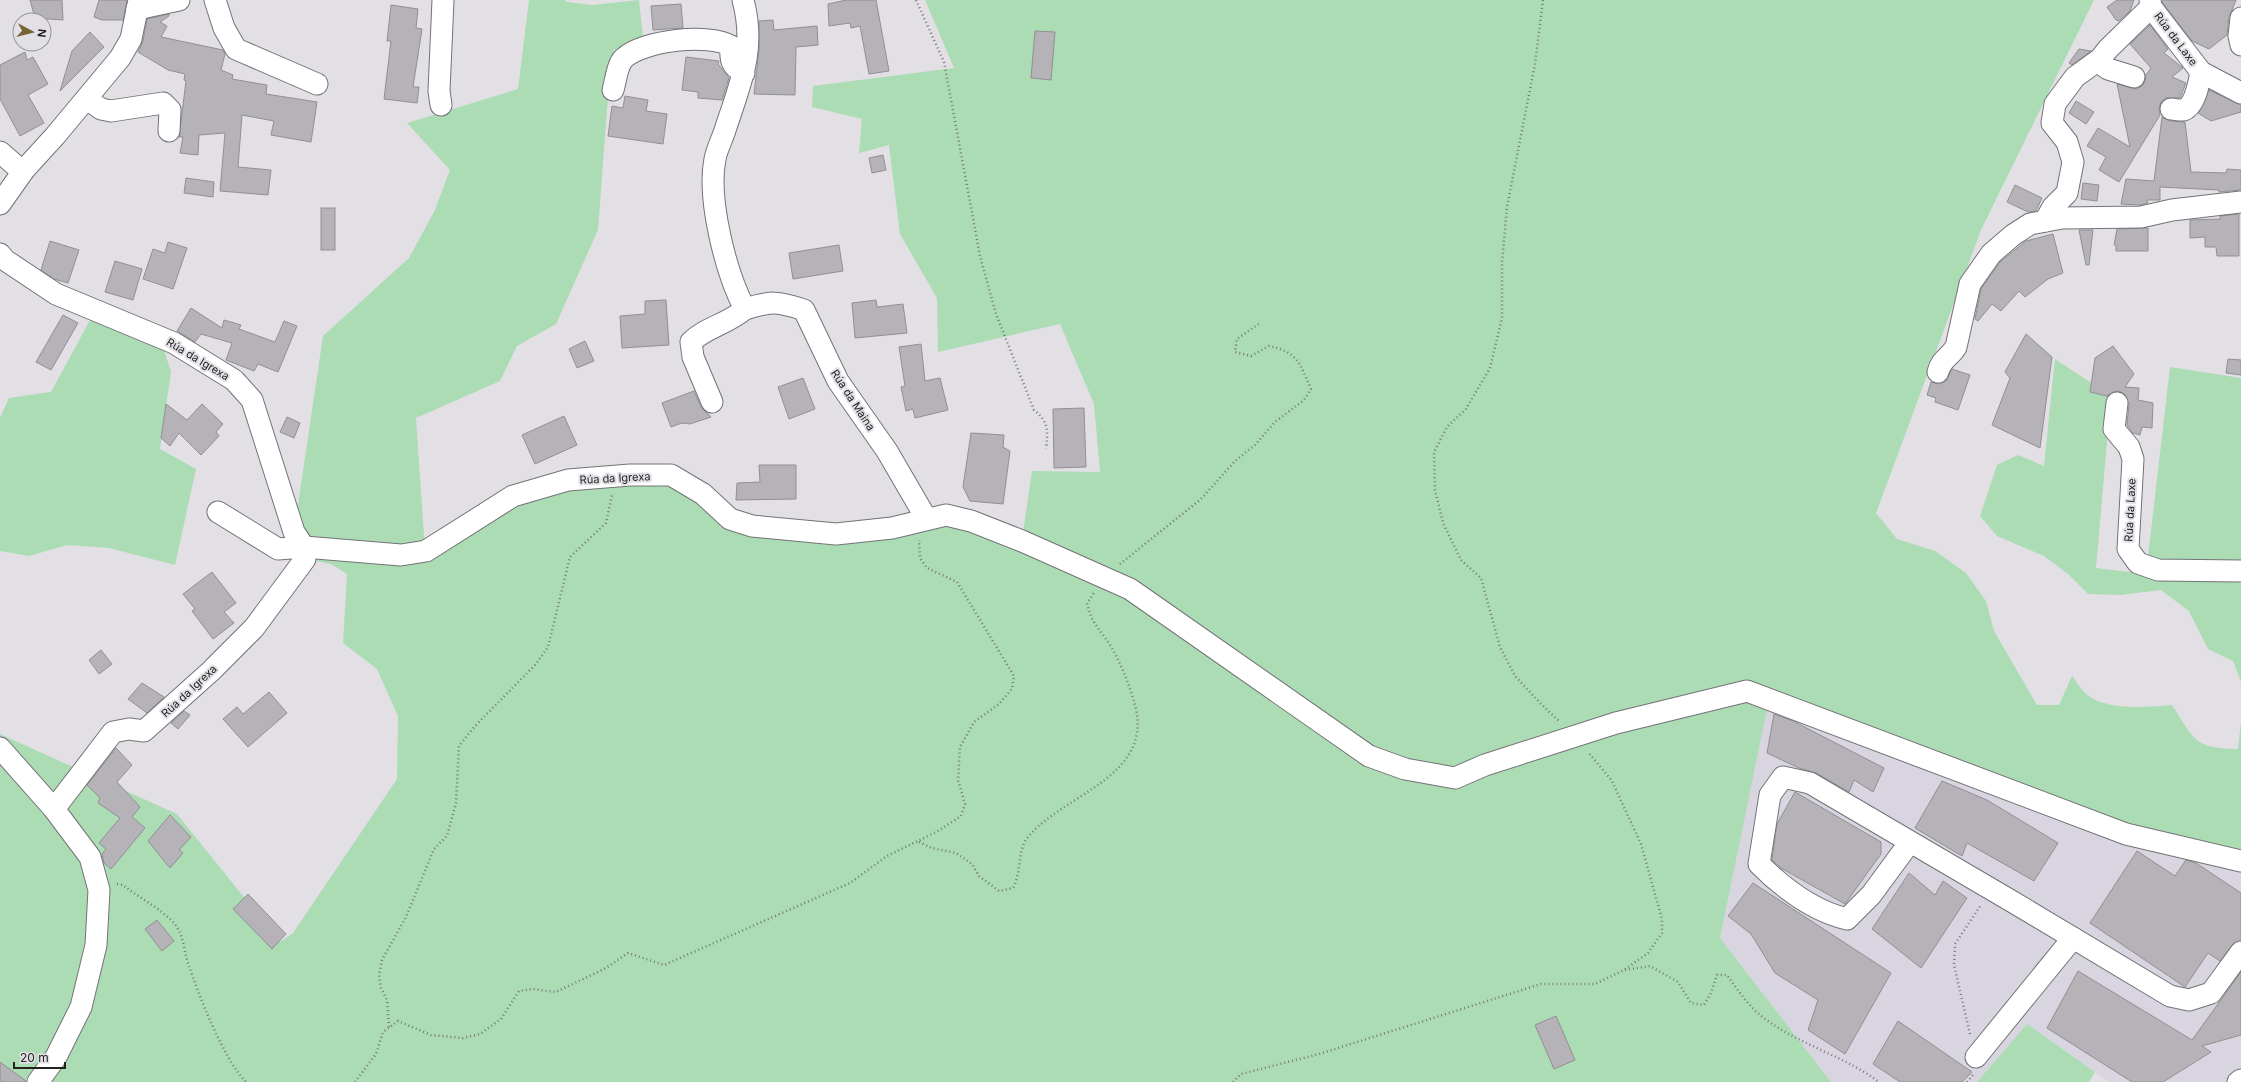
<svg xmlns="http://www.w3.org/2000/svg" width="2241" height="1082" viewBox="0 0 2241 1082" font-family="Inter,sans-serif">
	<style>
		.built { fill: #d8d4e0 }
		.green { fill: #abdcb4 }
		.building { fill: #b5b3b8; stroke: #918f94 }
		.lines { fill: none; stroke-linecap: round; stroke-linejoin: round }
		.minor-casing { stroke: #747277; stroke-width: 23 }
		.path { stroke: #79787b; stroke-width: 2.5; stroke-dasharray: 1 3; stroke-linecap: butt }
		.minor { stroke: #fff; stroke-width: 21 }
		.labels { text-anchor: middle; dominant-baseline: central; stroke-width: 4; stroke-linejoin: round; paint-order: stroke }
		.street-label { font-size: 11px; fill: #222223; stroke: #e2e0e5 }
	</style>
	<rect width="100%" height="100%" fill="#e2e0e5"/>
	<path class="built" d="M1769 700 2241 864V1082H2109L2027 1024 1977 1082H1831L1720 938Z"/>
	<g class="green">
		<path d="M529 0H565L567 2 592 5 639 0 643 38 614 50 607 109 598 230 556 324 517 346 500 381 416 418 425 550 513 496 671 475 730 519 836 534 946 515 1022 540 1032 471 1100 472 1094 404 1060 324 938 352 937 298 900 234 889 145 859 153 862 119 812 107 813 86 954 68 925 0H2094L1981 230 1876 513 1897 539 1935 551 1966 573 1986 601 1994 631 2037 705H2059L2072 676C2076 681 2079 686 2083 691 2103 712 2146 707 2172 705 2195 740 2193 748 2238 749L2241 721V861L2126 834 1769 700 1720 938 1831 1082H0V734L177 814 280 942 293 933 397 779 398 716 377 669 343 643 347 574 331 564 305 559 294 532 323 336 409 258 434 212 450 170 407 123 518 89Z"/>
		<path d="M95 311 160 337 171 372 160 449 196 469 175 565 109 548 67 545 29 556 0 551V418L9 398 51 392Z"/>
		<path d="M2055 359 2111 396 2096 568 2146 574 2170 367 2241 378V682L2233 661 2208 649 2189 611 2161 590 2120 595 2088 594 2068 574 2044 556 1997 536 1980 516 1997 465 2018 455 2044 466Z"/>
		<path d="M2027 1024 2095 1072 2089 1082H1977Z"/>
	</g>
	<g class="building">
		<path d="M30 0H62L63 20 35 18Z"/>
		<path d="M99 0H127L123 20H102L94 17Z"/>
		<path d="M846 0H876L889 71 869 74 860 26 851 28 850 23 829 26 828 4Z"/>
		<path d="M2117 0H2134L2130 11 2119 21 2116 20 2107 7Z"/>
		<path d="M2163 0H2236L2229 17 2227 35 2209 49 2192 41 2162 2Z"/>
		<path d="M681 4 683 28 653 30 651 6Z"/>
		<path d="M391 5 418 9 416 28 422 29 413 87H419L417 103 384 99 391 41H387Z"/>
		<path d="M169 14V16L160 22 167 26 161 37 223 50 225 54 221 70 233 75 232 79 267 85 266 94 317 102 311 142 271 135 274 121 242 115 238 167 271 170 268 195 220 191 225 133 199 135 198 155 180 153 183 137H179L186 81 184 80 185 74 168 70 138 52 143 41 147 19Z"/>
		<path d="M773 20 774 30 817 26 818 45 796 47 795 95 754 94 759 50V21Z"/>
		<path d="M2150 25 2168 49 2164 53 2183 68 2172 77 2186 83 2180 98H2166L2161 102 2159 109 2160 115 2119 182 2099 170 2106 157 2087 146 2098 128 2130 147 2117 84 2136 89 2142 86 2145 81 2146 75 2151 68 2130 44Z"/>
		<path d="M1035 31 1055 32 1051 80 1031 78Z"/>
		<path d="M90 32 104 47 60 91 72 51Z"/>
		<path d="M2079 49 2091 51 2072 65 2069 63Z"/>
		<path d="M25 52 27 60 33 57 48 84 28 95 44 123 20 136 0 99V65Z"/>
		<path d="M686 57 719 61 718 64 729 78 722 100 698 98V92L682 90Z"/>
		<path d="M2209 90 2241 105V112L2211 121 2198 113Z"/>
		<path d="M625 96 648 100 646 111 667 114 663 144 608 136 612 106 623 108Z"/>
		<path d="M2076 101 2094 112 2086 124 2069 113Z"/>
		<path d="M2162 117 2170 121 2185 122 2191 172 2226 173 2227 169 2241 170V190L2219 192V190L2160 187V200H2147L2148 203 2140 205 2121 204 2126 179 2154 181Z"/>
		<path d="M883 155 886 170 872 173 869 158Z"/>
		<path d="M186 178 214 182 213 197 184 193Z"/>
		<path d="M2083 183 2099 185 2097 201 2081 199Z"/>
		<path d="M2015 185 2042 198 2036 211 2028 212 2007 202Z"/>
		<rect x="321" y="208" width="14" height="42"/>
		<path d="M2239 214V256H2217L2216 247H2205V237L2190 238V220L2220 219V216Z"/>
		<path d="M2148 228V251H2116V245H2114L2117 229Z"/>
		<path d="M2079 230H2093L2089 265H2086Z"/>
		<path d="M2053 234 2063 273 2048 279 2025 297 2019 291 2001 311 1992 304 1978 321 1975 319 1981 289 2000 262 2026 241Z"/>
		<path d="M50 241 79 250 68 283 54 279 41 270Z"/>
		<path d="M168 242 187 248 173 289 143 279 153 249 165 253Z"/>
		<path d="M839 245 843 271 793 279 789 253Z"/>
		<path d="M115 261 142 269 133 300 105 292Z"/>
		<path d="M666 300 669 345 622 348 620 316 645 314V301Z"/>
		<path d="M876 300 877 307 903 304 907 333 855 338 852 303Z"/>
		<path d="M191 308 222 328 224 320 241 325 239 329 275 342 284 321 297 326 278 372 258 364 254 371 226 360 232 343 201 334 195 342 177 331Z"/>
		<path d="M63 315 78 323 51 370 36 362Z"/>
		<path d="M2026 334 2052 357 2040 448 1992 425 2010 378 2005 372Z"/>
		<path d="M585 341 594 361 577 368 569 349Z"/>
		<path d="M921 344 925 381 940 378 948 410 915 418 913 409 906 411 901 387 905 386 899 347Z"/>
		<path d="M2113 346 2134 374 2125 387 2139 388 2138 400 2153 403 2152 428 2142 427 2140 435 2133 433 2127 425 2129 404 2124 394 2119 391 2113 392 2107 396 2090 392 2095 358Z"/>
		<path d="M2228 359 2241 360V375L2226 373Z"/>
		<path d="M1952 369 1970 375 1958 410 1935 402 1936 398 1927 395 1931 382 1940 384 1946 381Z"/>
		<path d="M803 378 815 409 789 419 778 387Z"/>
		<path d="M694 391 701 407 711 417 690 424 682 423 671 427 662 403Z"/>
		<path d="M166 404 187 420 202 404 223 424 216 432 219 436 201 455 179 433 170 446 161 438Z"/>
		<path d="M1084 408 1086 467 1054 468 1053 409Z"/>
		<path d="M564 416 577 445 535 464 522 435Z"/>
		<path d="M287 417 300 423 294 438 280 432Z"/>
		<path d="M971 433 1004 435 1003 447 1010 451 1003 504 970 501 963 487Z"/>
		<path d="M759 465H796V499L736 500 737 483 760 482Z"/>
		<path d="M212 572 236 603 224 612 234 623 213 639 192 611 195 609 183 594Z"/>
		<path d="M101 650 112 664 99 674 89 660Z"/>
		<path d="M142 683 164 697 147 713 128 699Z"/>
		<path d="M269 692 287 713 248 747 223 719 237 707 243 714Z"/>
		<path d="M184 711 190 715 178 729 171 723Z"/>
		<path d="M1774 714 1793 721 1884 768 1873 792 1854 780 1849 792 1816 773 1799 768 1767 753Z"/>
		<path d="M116 748 132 765 117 782 140 807 132 817 145 828 111 869 104 863 102 854 106 849 99 843 120 818 98 803 100 798 87 785Z"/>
		<path d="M1942 781 1987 800 2058 843 2034 881 1967 843 1962 856 1915 828Z"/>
		<path d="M1795 792 1881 842V854L1845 904 1781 868 1772 860 1777 824Z"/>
		<path d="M170 815 191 837 179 850 183 853 170 868 148 841Z"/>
		<path d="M2137 851 2175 876 2186 860 2196 863 2241 893V940L2232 945 2220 961 2208 953 2185 987 2090 923Z"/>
		<path d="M1909 873 1935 895 1943 881 1967 898 1921 968 1872 929Z"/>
		<path d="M1753 883 1891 973 1845 1054 1808 1030 1818 1000 1775 973 1751 934 1728 916Z"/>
		<path d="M248 894 286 934 272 949 233 909Z"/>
		<path d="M157 920 174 941 162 951 145 929Z"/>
		<path d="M2078 971 2192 1040 2241 972V1035L2202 1046 2211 1052 2163 1082H2132L2047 1028Z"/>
		<path d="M1556 1016 1575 1060 1554 1069 1535 1025Z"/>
		<path d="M1898 1021 1972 1072 1962 1082H1900L1873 1064Z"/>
		<path d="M0 1062 26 1081V1082H0Z"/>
	</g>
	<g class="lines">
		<defs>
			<g id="minor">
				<path d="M215 0 224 28 236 49 317 84"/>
				<path d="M743 0C756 48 741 82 726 127 723 138 717 148 715 159 707 199 726 274 745 309 770 301 778 301 804 310L838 381 887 451 926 518"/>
				<path d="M2150 0 2151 7 2201 72 2241 93"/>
				<path d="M137 9 179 0"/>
				<path d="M2241 18 2239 36 2241 45"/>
				<path d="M2100 59 2101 64 2108 69 2134 77"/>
				<path d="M613 90C616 80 617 65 624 58 644 40 709 33 731 46 730 60 731 66 744 73"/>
				<path d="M87 99 101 109 111 111 163 103 170 110 169 131"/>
				<path d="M441 105 439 91 443 0"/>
				<path d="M2171 109C2176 109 2183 112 2187 108 2196 101 2199 82 2201 72"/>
				<path d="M0 152 16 166 24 170"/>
				<path d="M0 204 24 170 55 136 120 58 131 39 139 0"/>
				<path d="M2045 221 2053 207 2067 193 2073 162 2067 142 2052 123 2055 104 2075 77 2100 59 2108 49 2151 7"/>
				<path d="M0 254 5 260 56 294 174 343 234 380 252 400 294 532 304 547 401 555 426 551 513 496 568 480 630 475H671L703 494 730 519 752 526 836 534 892 528 946 515 971 521 1022 541 1130 589 1369 756 1405 769 1455 778 1485 765 1616 723 1747 691 2126 834 2241 861"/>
				<path d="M1938 372C1941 359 1950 357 1956 347L1970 284 1991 254 2013 235 2030 224 2062 218 2141 217 2172 210 2241 202"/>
				<path d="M712 402 693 357 691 342C706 327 728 324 745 309"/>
				<path d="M2117 403 2114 429 2129 447 2133 459 2128 549 2138 563 2158 570 2241 571"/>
				<path d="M0 748 54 809 90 857 99 890 96 945 81 1007 56 1057 38 1082"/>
				<path d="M54 809 113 732 129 729 144 731 211 671 254 628 305 559 304 547 278 549 218 512"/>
				<path d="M1910 842 1871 895 1847 919C1813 911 1783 888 1759 864L1770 795 1783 777 1810 783 2013 902 2170 996 2189 1000 2211 993 2241 952"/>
				<path d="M1976 1057 2073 938"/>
				<path d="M2238 1082 2241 1080"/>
			</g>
		</defs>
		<use href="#minor" class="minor-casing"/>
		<g class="path">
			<path d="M916 0 944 62 980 256 996 314 1034 410C1049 422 1048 431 1046 449"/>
			<path d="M1543 0 1535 64 1507 207 1502 262V318L1490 368 1466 409 1447 427 1434 452 1435 490 1443 523 1461 560 1481 578 1500 647 1515 676 1541 704 1560 722"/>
			<path d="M1120 564 1201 499 1235 461 1255 445 1275 422 1304 400 1311 389C1300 364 1298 352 1269 346L1251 356 1235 352 1237 339 1260 323"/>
			<path d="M919 842 932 848 956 853 972 864 979 876 999 891 1013 888C1022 872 1017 850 1028 837 1062 795 1151 778 1136 709 1130 686 1122 665 1110 645 1099 628 1091 623 1087 603L1094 593"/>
			<path d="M117 884 123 885C138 897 158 907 172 921 184 933 183 948 188 963 198 994 224 1060 246 1082"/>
			<path d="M1625 970 1650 966 1678 982 1691 1003 1704 1005 1711 993 1717 975H1727C1737 989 1747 1004 1760 1015 1796 1044 1843 1055 1879 1082"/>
			<path d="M389 1027 387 1000 381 988 379 975 382 960 406 917 434 849 447 836 456 803 459 746 475 726 536 664 548 647 570 557 606 523 612 495"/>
			<path d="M1970 1034 1954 965 1955 944 1981 905"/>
			<path d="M355 1082 376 1054 383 1032 398 1021 431 1035 463 1038 480 1034 501 1019 519 991 533 989 556 992 606 968 628 953 664 965 850 883 887 856 938 831 961 816 965 804 958 780 960 747 974 722 999 704 1012 689 1014 676 957 582 927 568 920 558 919 540"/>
			<path d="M1233 1082 1241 1074 1319 1054 1541 984H1595L1624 970 1648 953 1662 933V919L1641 844 1612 781 1588 752"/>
			<path d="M1967 1082 1973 1075"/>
		</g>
		<use href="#minor" class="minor"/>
	</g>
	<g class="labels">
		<g class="street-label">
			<text transform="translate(2176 39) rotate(53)">Rúa da Laxe</text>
			<text transform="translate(198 359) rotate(31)">Rúa da Igrexa</text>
			<text transform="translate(853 400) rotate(57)">Rúa da Maina</text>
			<text transform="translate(615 478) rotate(-3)">Rúa da Igrexa</text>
			<text transform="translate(2130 510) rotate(-87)">Rúa da Laxe</text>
			<text transform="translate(189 691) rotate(-43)">Rúa da Igrexa</text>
		</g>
	</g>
	<g transform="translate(32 32) rotate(97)"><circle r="19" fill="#e2e0e5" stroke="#959497"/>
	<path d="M0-3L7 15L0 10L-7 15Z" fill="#766331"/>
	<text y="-6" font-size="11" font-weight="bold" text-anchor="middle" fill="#222223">N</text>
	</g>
	<path d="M14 1062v6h51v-6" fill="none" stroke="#222223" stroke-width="2"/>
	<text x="20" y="1062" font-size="12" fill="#222223" stroke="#e2e0e5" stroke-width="3" paint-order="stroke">20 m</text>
</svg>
